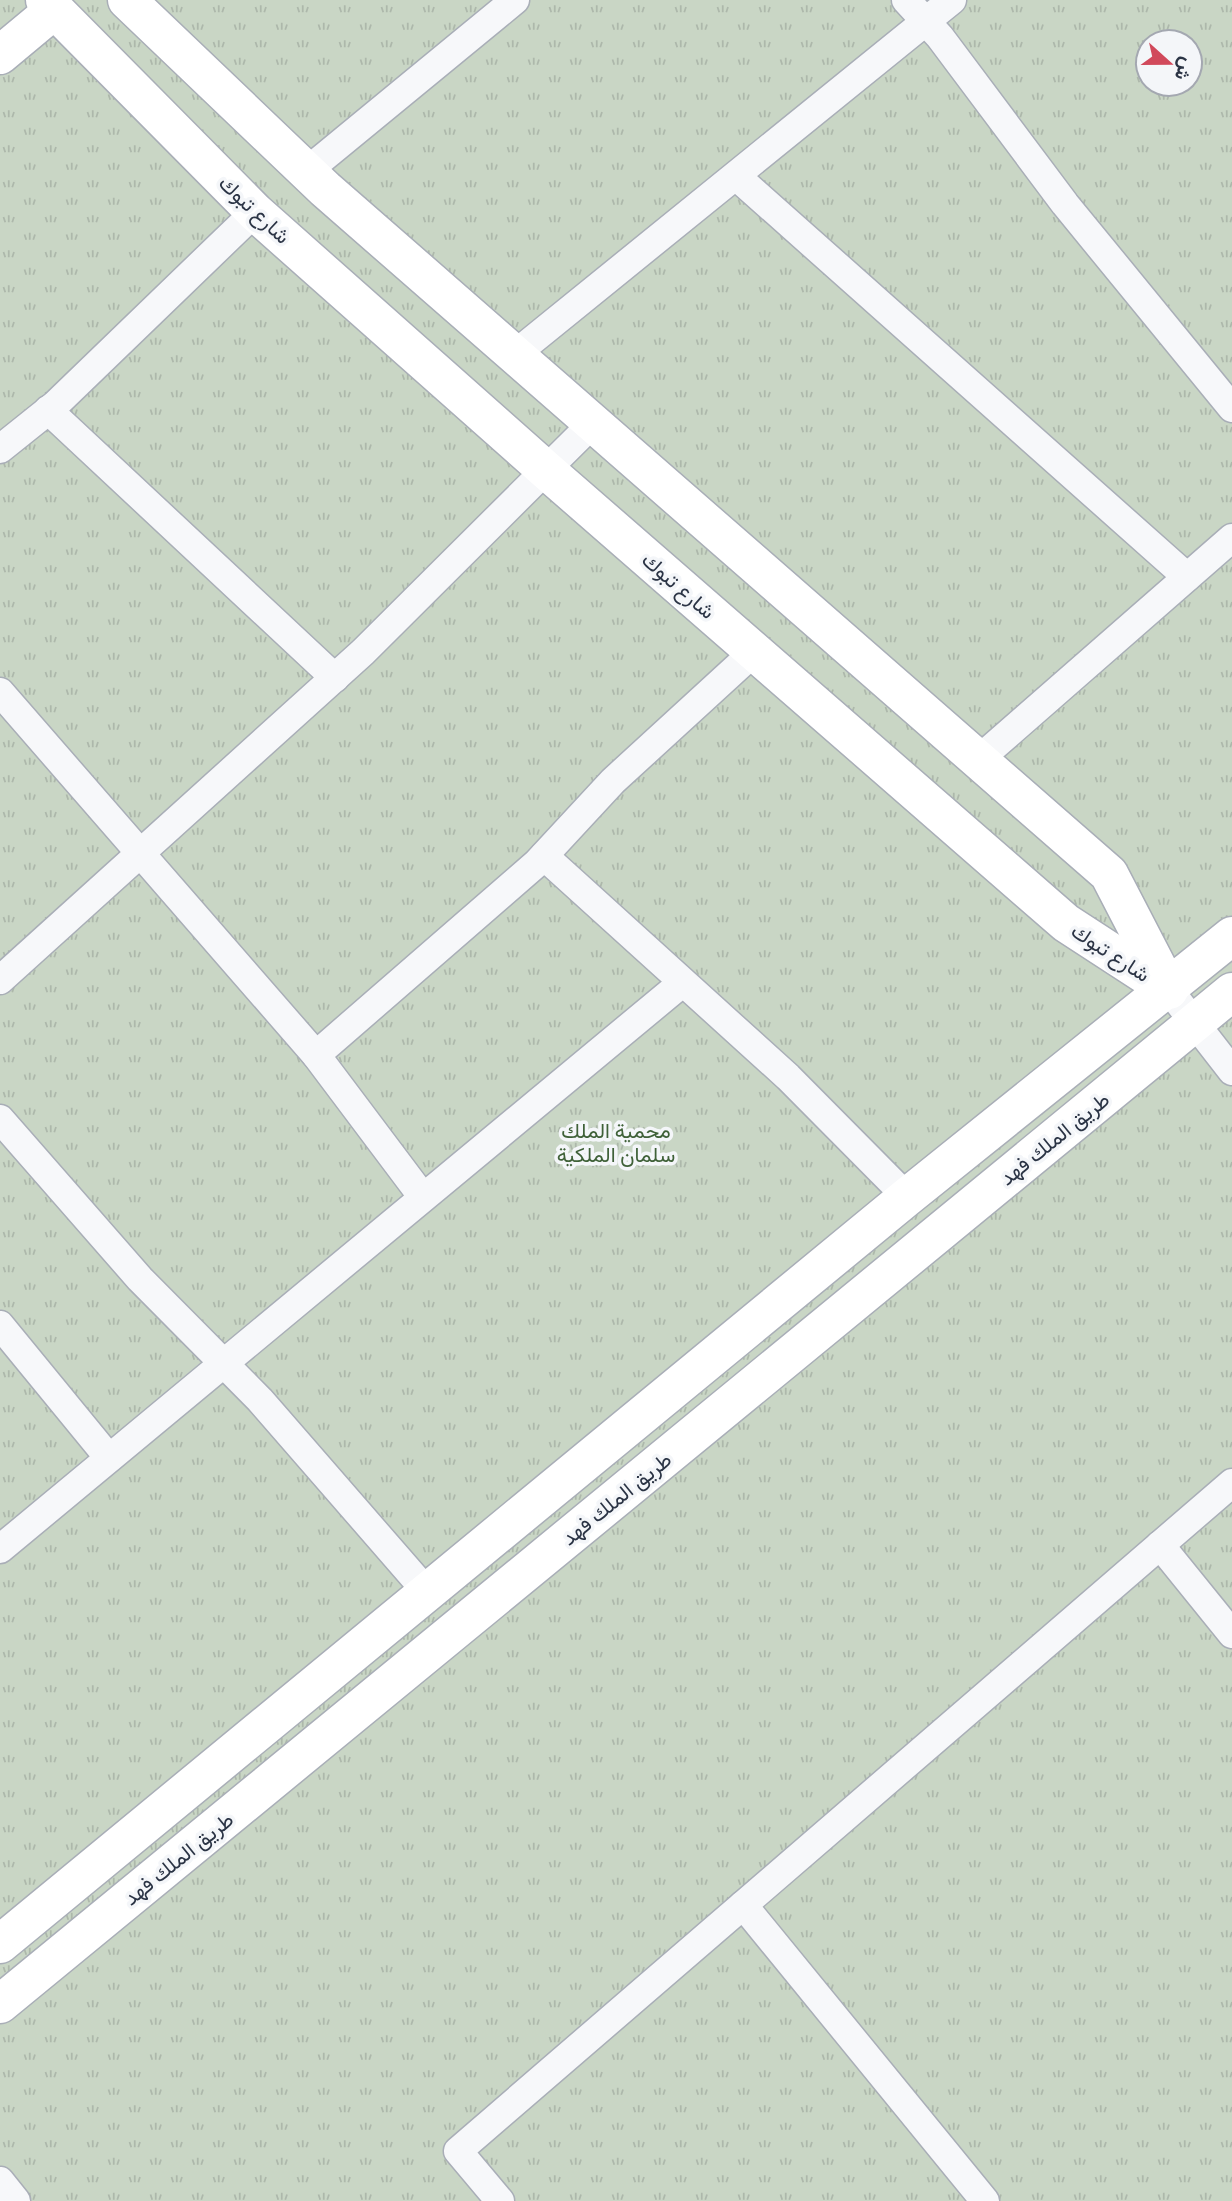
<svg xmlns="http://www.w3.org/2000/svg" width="1232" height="2201" viewBox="0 0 1232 2201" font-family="Ubuntu,Vazirmatn,sans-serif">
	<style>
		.park { fill: url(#park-tufts); fill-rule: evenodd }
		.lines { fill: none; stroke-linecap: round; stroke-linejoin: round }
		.street-casing { stroke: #a9aeb7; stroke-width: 31 }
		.secondary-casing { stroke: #a9aeb7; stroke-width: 41 }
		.street { stroke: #f7f8fa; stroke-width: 28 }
		.secondary { stroke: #fff; stroke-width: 38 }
		.labels { text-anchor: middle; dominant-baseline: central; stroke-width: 7; stroke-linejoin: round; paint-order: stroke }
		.street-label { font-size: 21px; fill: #2b3445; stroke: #f4f6f9 }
		.park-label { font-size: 21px; fill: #3f6138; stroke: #f4f6f9 }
	</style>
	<defs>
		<pattern id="park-tufts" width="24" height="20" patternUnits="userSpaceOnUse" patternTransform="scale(1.75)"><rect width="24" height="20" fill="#c9d6c5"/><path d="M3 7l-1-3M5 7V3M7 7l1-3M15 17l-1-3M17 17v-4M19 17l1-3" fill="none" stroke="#adb8ab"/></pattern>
	</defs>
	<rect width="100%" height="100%" fill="#e4e7ec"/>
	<path class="park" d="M0 0H1232V2201H0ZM1148 42H1190V84H1148Z"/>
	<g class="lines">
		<defs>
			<g id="street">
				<path d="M906 0 940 37 1065 204 1232 408"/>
				<path d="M307 171 515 0"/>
				<path d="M736 176 1187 577"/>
				<path d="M514 355 952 0"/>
				<path d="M48 410 335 678"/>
				<path d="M0 449 55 405 255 212"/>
				<path d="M0 692 316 1055 422 1196"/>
				<path d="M978 760 1232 538"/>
				<path d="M544 856 788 1077 907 1197"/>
				<path d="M0 980 363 652 593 423"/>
				<path d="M1169 990 1232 1071"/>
				<path d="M316 1055 537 863 613 781 756 650"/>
				<path d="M0 1119 140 1279 260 1400 427 1592"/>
				<path d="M0 1325 109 1458"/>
				<path d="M1160 1545 1232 1634"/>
				<path d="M0 1549 682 983"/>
				<path d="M743 1905 985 2201"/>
				<path d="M0 2181 16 2201"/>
				<path d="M500 2201 458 2151 1232 1483"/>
			</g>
			<g id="secondary">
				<path d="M45 0 255 212 547 471 1066 923 1169 990"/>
				<path d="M127 0 325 189 1109 874 1168 988"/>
				<path d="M0 55 54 10"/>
				<path d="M0 1944 907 1197 1232 936"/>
				<path d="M0 2004 1232 992"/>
			</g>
		</defs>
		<use href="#street" class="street-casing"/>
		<use href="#secondary" class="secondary-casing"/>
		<use href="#street" class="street"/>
		<use href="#secondary" class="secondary"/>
	</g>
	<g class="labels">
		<g class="street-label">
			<text transform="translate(255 209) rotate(43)">شارع تبوك</text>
			<text transform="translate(679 585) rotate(41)">شارع تبوك</text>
			<text transform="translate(1111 952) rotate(33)">شارع تبوك</text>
			<text transform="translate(1054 1138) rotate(-39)">طريق الملك فهد</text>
			<text transform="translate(616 1498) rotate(-39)">طريق الملك فهد</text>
			<text transform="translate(178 1858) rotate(-39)">طريق الملك فهد</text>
		</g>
		<g class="park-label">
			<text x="616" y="1130">محمية الملك<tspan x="616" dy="24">سلمان الملكية</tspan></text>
		</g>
	</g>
	<g transform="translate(1169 63) rotate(111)"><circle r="33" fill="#f4f6f9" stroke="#a4a8b1" stroke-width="2"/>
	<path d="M0-5L12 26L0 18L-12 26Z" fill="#d1495b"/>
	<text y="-10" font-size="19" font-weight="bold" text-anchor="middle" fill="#2b3445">ش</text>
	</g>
</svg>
